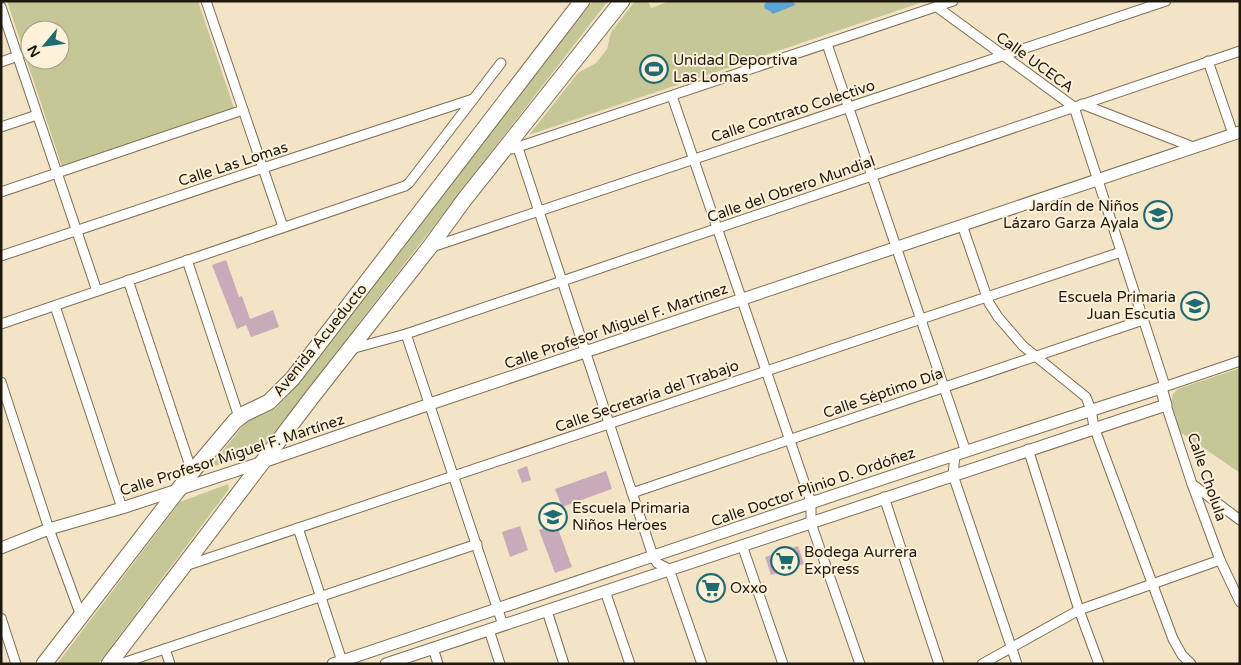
<svg xmlns="http://www.w3.org/2000/svg" width="1241" height="665" viewBox="0 0 1241 665" font-family="'Varela Round',sans-serif">
	<style>
		.green { fill: #c5c896; fill-rule: evenodd }
		.water { fill: #5da3d5 }
		.building { fill: #c9aabb }
		.lines { fill: none; stroke-linecap: round; stroke-linejoin: round }
		.minor-casing { stroke: #7c6e54; stroke-width: 11 }
		.tertiary-casing { stroke: #7c6e54; stroke-width: 13 }
		.primary-casing { stroke: #7c6e54; stroke-width: 17 }
		.minor { stroke: #fff; stroke-width: 9 }
		.tertiary { stroke: #fff; stroke-width: 11 }
		.primary { stroke: #fff; stroke-width: 15 }
		.labels { text-anchor: middle; dominant-baseline: central; stroke-width: 4; stroke-linejoin: round; paint-order: stroke }
		.poi-label { font-size: 15px; fill: #1e180d; stroke: #fef1da; text-anchor: start }
		.street-label { font-size: 15px; fill: #1e180d; stroke: #fef1da }
	</style>
	<rect width="100%" height="100%" fill="#f4e4c6"/>
	<g class="green">
		<path d="M7 1H198L234 108 62 167ZM30 30H60V60H30Z"/>
		<path d="M593 1H608L263 447 257 452 215 466 213 463 246 422 275 409 288 395Z"/>
		<path d="M635 1H648L651 8 670 1H926L529 135 578 73 596 63 607 49 611 32Z"/>
		<path d="M1240 368V473L1180 432 1172 407 1171 401 1173 394 1178 389Z"/>
		<path d="M228 484 229 489 98 664H57L180 502Z"/>
	</g>
	<path class="water" d="M767 1H793L795 5 773 14 770 11 765 9 764 5Z"/>
	<g class="building">
		<path d="M226 260 239 297 242 296 250 319 273 310 279 327 251 337 246 325 237 329 212 265Z"/>
		<path d="M527 466 531 480 522 483 517 470Z"/>
		<path d="M606 471 612 489 562 507 555 489Z"/>
		<path d="M556 523 572 567 555 573 539 530Z"/>
		<path d="M520 526 528 550 510 557 502 532Z"/>
		<path d="M798 546 804 564 771 575 765 557Z"/>
		<path d="M720 577 725 591 701 599 697 586Z"/>
	</g>
	<g class="lines">
		<defs>
			<g id="minor">
				<path d="M206 1 283 227"/>
				<path d="M1 7 97 291"/>
				<path d="M937 7 1074 107 1165 386"/>
				<path d="M827 44 966 452"/>
				<path d="M1208 61 1233 134"/>
				<path d="M1 62 18 56"/>
				<path d="M672 96 811 502V523L860 664"/>
				<path d="M1082 104 1193 147"/>
				<path d="M1 127 37 115"/>
				<path d="M514 136 653 556 657 563 669 569 702 664"/>
				<path d="M512 149 953 1"/>
				<path d="M1 192 243 110"/>
				<path d="M962 225 989 303 998 317 1023 346 1086 397 1091 410 1094 427 1173 639 1182 655 1191 664"/>
				<path d="M432 247 1166 1"/>
				<path d="M1 256 263 168 473 99"/>
				<path d="M187 260 239 417"/>
				<path d="M128 280 192 472"/>
				<path d="M55 306 122 508"/>
				<path d="M1 324 405 186 409 183 501 63"/>
				<path d="M406 334 503 625"/>
				<path d="M351 349 406 334 1240 51"/>
				<path d="M1 382 49 529 81 616"/>
				<path d="M1161 388 1240 361"/>
				<path d="M1166 405 1192 484 1220 560 1240 602"/>
				<path d="M1028 449 1079 610 1099 664"/>
				<path d="M955 455 953 475 1017 664"/>
				<path d="M1192 484 1240 520"/>
				<path d="M632 493 1143 320"/>
				<path d="M884 497 939 664"/>
				<path d="M298 528 342 661"/>
				<path d="M742 545 783 664"/>
				<path d="M185 566 1121 252"/>
				<path d="M605 591 630 664"/>
				<path d="M547 611 564 664"/>
				<path d="M1 618 16 664"/>
				<path d="M489 630 500 664"/>
				<path d="M433 648 438 664"/>
				<path d="M165 649 170 664"/>
				<path d="M120 664 477 544"/>
				<path d="M982 664 1079 610 1220 560"/>
			</g>
			<g id="tertiary">
				<path d="M1 548 49 529 122 508 263 462 430 404 1240 132"/>
				<path d="M333 664C609 572 884 476 1161 388L1166 405 386 664"/>
			</g>
			<g id="primary">
				<path d="M44 664 192 472 235 421 244 414 269 402 293 378 582 1"/>
				<path d="M109 664 312 397 429 248 464 200 622 1"/>
			</g>
		</defs>
		<use href="#minor" class="minor-casing"/>
		<use href="#tertiary" class="tertiary-casing"/>
		<use href="#primary" class="primary-casing"/>
		<use href="#minor" class="minor"/>
		<use href="#tertiary" class="tertiary"/>
		<use href="#primary" class="primary"/>
	</g>
	<defs>
		<symbol id="stadium-ring" viewBox="-11 -11 22 22"><circle r="9.5" fill="#fef1da" stroke="#206b72" stroke-width="1.5"/><path d="M0-5a6.5 5 0 1 0 0 10a6.5 5 0 1 0 0-10ZM-3.5-1.8h7v3.6h-7Z" fill="#206b72"/></symbol>
		<symbol id="school-ring" viewBox="-11 -11 22 22"><circle r="9.5" fill="#fef1da" stroke="#206b72" stroke-width="1.5"/><path d="M0-5L7-2L0 1L-7-2ZM-4 1L0 2.5L4 1V4Q0 6-4 4Z" fill="#206b72"/></symbol>
		<symbol id="supermarket-ring" viewBox="-11 -11 22 22"><circle r="9.5" fill="#fef1da" stroke="#206b72" stroke-width="1.5"/><path d="M-6-5.5h2.5l.6 2H6L4.5 2H-2.5L-4.4-4H-6ZM-1.5 3.2a1.3 1.3 0 1 0 .1 0ZM3 3.2a1.3 1.3 0 1 0 .1 0Z" fill="#206b72"/></symbol>
	</defs>
	<g fill-rule="evenodd">
		<use href="#stadium-ring" x="638" y="53" width="32" height="32"/>
		<use href="#school-ring" x="1142" y="199" width="32" height="32"/>
		<use href="#school-ring" x="1179" y="290" width="32" height="32"/>
		<use href="#school-ring" x="537" y="501" width="32" height="32"/>
		<use href="#supermarket-ring" x="769" y="545" width="32" height="32"/>
		<use href="#supermarket-ring" x="695" y="572" width="32" height="32"/>
	</g>
	<g class="labels">
		<g class="poi-label">
			<text x="673" y="60">Unidad Deportiva<tspan x="673" dy="17">Las Lomas</tspan></text>
			<text x="1139" y="206" text-anchor="end">Jardín de Niños<tspan x="1139" dy="17">Lázaro Garza Ayala</tspan></text>
			<text x="1176" y="297" text-anchor="end">Escuela Primaria<tspan x="1176" dy="17">Juan Escutia</tspan></text>
			<text x="572" y="508">Escuela Primaria<tspan x="572" dy="17">Niños Heroes</tspan></text>
			<text x="804" y="552">Bodega Aurrera<tspan x="804" dy="17">Express</tspan></text>
			<text x="730" y="588">Oxxo</text>
		</g>
		<g class="street-label">
			<text transform="translate(1035 62) rotate(36)">Calle UCECA</text>
			<text transform="translate(793 111) rotate(-18)">Calle Contrato Colectivo</text>
			<text transform="translate(233 164) rotate(-18)">Calle Las Lomas</text>
			<text transform="translate(791 189) rotate(-19)">Calle del Obrero Mundial</text>
			<text transform="translate(616 326) rotate(-19)">Calle Profesor Miguel F. Martínez</text>
			<text transform="translate(320 340) rotate(-51)">Avenida Acueducto</text>
			<text transform="translate(883 393) rotate(-19)">Calle Séptimo Día</text>
			<text transform="translate(647 396) rotate(-19)">Calle Secretaría del Trabajo</text>
			<text transform="translate(232 455) rotate(-18)">Calle Profesor Miguel F. Martínez</text>
			<text transform="translate(1207 477) rotate(71)">Calle Cholula</text>
			<text transform="translate(813 487) rotate(-19)">Calle Doctor Plinio D. Ordóñez</text>
		</g>
	</g>
	<rect width="1241" height="665" fill="none" stroke="#1e180d" stroke-width="5"/>
	<g transform="translate(45 45) rotate(241)"><circle r="24" fill="#fef1da" stroke="#a49a88"/>
	<path d="M0-4L9 19L0 12L-9 19Z" fill="#206b72"/>
	<text y="-8" font-size="14" font-weight="bold" text-anchor="middle" fill="#1e180d">N</text>
	</g>
</svg>
